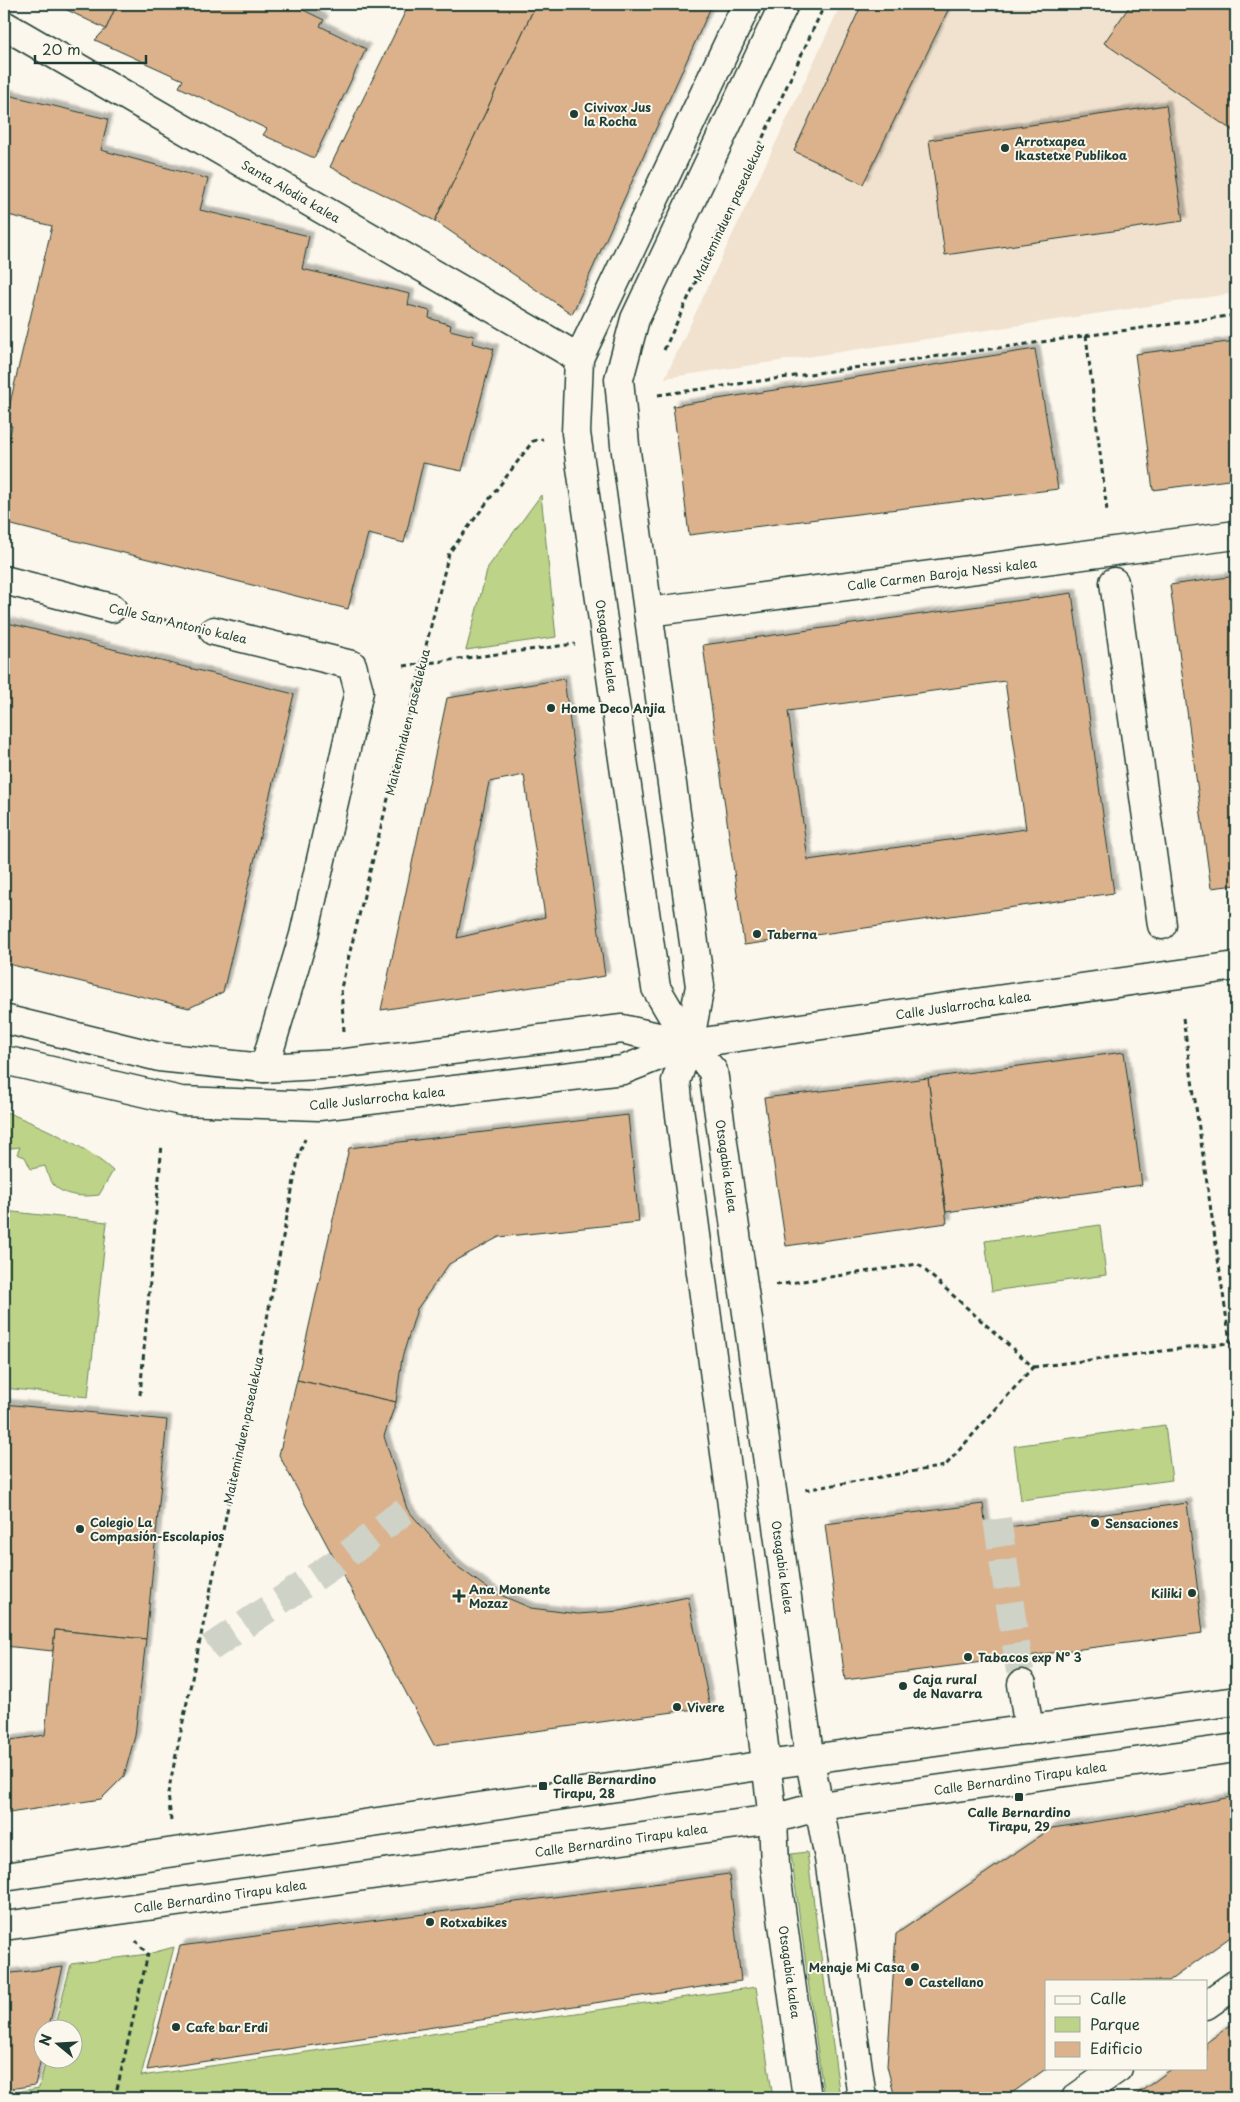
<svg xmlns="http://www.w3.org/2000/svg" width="1240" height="2102" viewBox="0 0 1240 2102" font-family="'Playpen Sans',sans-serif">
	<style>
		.built { fill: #f1e2cf }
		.green { fill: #bdd388; stroke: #6e885e }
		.building { fill: #dbb28b; stroke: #1f3d34; fill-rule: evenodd; filter: url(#shadow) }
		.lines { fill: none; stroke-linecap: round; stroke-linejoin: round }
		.street-tunnel { stroke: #cfd2c7; stroke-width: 28; stroke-dasharray: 28 14; stroke-linecap: butt }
		.street-casing { stroke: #1f3d34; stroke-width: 31 }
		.secondary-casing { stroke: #1f3d34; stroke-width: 31 }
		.path { stroke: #1f3d34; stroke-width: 3; stroke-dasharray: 5 4; stroke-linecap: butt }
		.street { stroke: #fbf7ec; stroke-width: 28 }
		.secondary { stroke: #fbf7ec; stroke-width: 28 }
		.poi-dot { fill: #1f3d34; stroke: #fbf7ec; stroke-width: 2 }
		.labels { text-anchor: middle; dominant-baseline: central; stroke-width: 4; stroke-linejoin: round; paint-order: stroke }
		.poi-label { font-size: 12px; font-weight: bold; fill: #1f3d34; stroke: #fbf7ec; text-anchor: start }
		.street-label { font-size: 12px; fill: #1f3d34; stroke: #fbf7ec }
	</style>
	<defs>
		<filter id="shadow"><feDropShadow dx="4.5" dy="-4.5" stdDeviation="1" flood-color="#0004"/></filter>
	</defs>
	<rect width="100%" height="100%" fill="#fbf7ec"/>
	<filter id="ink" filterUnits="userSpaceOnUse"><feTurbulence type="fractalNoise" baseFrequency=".02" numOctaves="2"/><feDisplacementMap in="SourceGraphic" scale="10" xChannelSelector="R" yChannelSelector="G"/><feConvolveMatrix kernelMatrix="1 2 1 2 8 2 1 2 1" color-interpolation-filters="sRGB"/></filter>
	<g filter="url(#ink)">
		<path class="built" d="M841 4H1236V293L665 378Z"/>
		<g class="green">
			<path d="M541 495 556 637 466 650 488 567Z"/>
			<path d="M4 1111C42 1127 82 1143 113 1171L99 1195C84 1197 64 1197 53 1184 49 1180 47 1171 45 1166L31 1169 25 1157 17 1154 20 1147 4 1149Z"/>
			<path d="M4 1211 107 1222 88 1397 4 1388Z"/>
			<path d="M1100 1225 1106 1275 992 1291 985 1241Z"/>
			<path d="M1165 1425 1172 1480 1021 1500 1014 1446Z"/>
			<path d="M807 1852 840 2098H824L791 1854Z"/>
			<path d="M174 1947 141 2076 756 1987 773 2098H4V2094L39 2088 46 2060H72V2030L54 2029 71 1964 148 1954Z"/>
		</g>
		<g class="building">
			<path d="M55 4H117L106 29Z"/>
			<path d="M117 4H291L324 20 320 26 366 49 314 158 263 135 267 129 179 87 183 80 95 40 106 29Z"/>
			<path d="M409 4H536L435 221 330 167Z"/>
			<path d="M536 4H707L711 7 572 314 435 221Z"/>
			<path d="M862 4H951L863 184 794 151Z"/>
			<path d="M1131 4H1236V133L1104 43Z"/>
			<path d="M4 94 108 119 101 150 208 179 200 210 309 236 302 269 410 294 408 305 430 311 429 318 451 325 450 330 474 336 472 343 494 349 462 471 423 463 404 543 368 534 348 609 4 523V461L12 426 5 424 52 226 4 214Z"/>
			<path d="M1166 105 1183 221 945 255 929 140Z"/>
			<path d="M1236 341V479L1153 490 1135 354Z"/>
			<path d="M1035 349 1058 489 689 535 673 406Z"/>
			<path d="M1236 576V885L1211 888 1170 585Z"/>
			<path d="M1072 593 1114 893 744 945 703 645ZM1005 681 1026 829 808 860 788 711Z"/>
			<path d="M4 622 294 694 223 992 189 1008 4 963Z"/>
			<path d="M564 679 605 976 381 1010 447 698ZM524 775 545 917 457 938 489 782Z"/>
			<path d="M1124 1052 1142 1185 946 1212 928 1078Z"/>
			<path d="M928 1078 947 1223 786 1246 764 1098Z"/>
			<path d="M628 1115 639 1222 499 1237 449 1264 417 1309 402 1358 396 1402 297 1380 349 1148Z"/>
			<path d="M297 1380 396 1402 384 1436 407 1509 454 1564 491 1591 531 1608 578 1614 620 1611 688 1597 710 1707 434 1745 279 1455Z"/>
			<path d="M4 1404 167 1420 146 1639 55 1630 53 1651 4 1646Z"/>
			<path d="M1187 1503 1203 1633 845 1680 825 1524 983 1504 986 1530Z"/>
			<path d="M55 1630 146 1639 135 1736 124 1776 101 1799 9 1813 4 1780V1741L45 1735Z"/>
			<path d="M1231 1797 1236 1805V1933L1169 1981H1046L1047 2068 1005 2098H895L887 2066 896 1934 1052 1828 1133 1816Z"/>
			<path d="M729 1874 741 1981 147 2070 180 1946Z"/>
			<path d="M63 1967 48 2030H42V2054L35 2085 4 2090V1974Z"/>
			<path d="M1236 2021V2098H1132L1173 2068H1206V2043Z"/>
		</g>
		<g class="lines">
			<g class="street-tunnel">
				<path d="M997 1519 1022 1684"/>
				<path d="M210 1648 336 1563 407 1509"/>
			</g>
			<defs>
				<g id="street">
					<path d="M4 25 579 358"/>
					<path d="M4 580 112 608"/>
					<path d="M1114 582 1162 925"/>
					<path d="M648 612 1236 535"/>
					<path d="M214 631 352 665 359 691 304 935 264 1068"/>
					<path d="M4 1019 159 1057 264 1068 338 1064 622 1029 689 1044"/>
					<path d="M4 1060 181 1101 319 1106 623 1070 689 1044 1236 966"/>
					<path d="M1022 1684 1029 1730"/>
					<path d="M1206 2005 1236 1984"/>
					<path d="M1076 2098 1118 2068"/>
				</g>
				<g id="secondary">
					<path d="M747 4 579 358 576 433 656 988 689 1044 713 1071 810 1761 829 1858 862 2098"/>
					<path d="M784 4 635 319 619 379 625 445 700 986 689 1044 676 1081 678 1100 763 1738 773 1819 775 1866 807 2098"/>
					<path d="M4 1877 766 1765 1236 1701"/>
					<path d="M4 1926 773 1819 820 1806 1236 1748"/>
				</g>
			</defs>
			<use href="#street" class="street-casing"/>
			<use href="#secondary" class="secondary-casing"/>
			<g class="path">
				<path d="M1086 335 1107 511"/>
				<path d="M664 350 825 4"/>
				<path d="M658 395 1236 315"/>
				<path d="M144 615 182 624"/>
				<path d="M404 666 575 644"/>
				<path d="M1183 1018 1236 1383"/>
				<path d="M344 1031 341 988 449 553 533 441 543 439"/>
				<path d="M776 1285 918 1264 1033 1367 945 1466 804 1490"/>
				<path d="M1033 1367 1236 1342"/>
				<path d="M140 1395 162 1144"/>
				<path d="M171 1821 168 1793 263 1339 299 1155 305 1139"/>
				<path d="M115 2098 148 1954 136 1941"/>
			</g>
			<use href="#street" class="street"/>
			<use href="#secondary" class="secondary"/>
		</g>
	</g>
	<g class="poi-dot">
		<circle cx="574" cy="114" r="5"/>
		<circle cx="1005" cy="148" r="5"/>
		<circle cx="551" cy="708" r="5"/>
		<circle cx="757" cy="934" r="5"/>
		<circle cx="1095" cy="1523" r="5"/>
		<circle cx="80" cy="1529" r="5"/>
		<circle cx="1192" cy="1593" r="5"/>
		<path d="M456.5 1588.5h5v5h5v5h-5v5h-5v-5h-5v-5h5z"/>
		<circle cx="968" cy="1657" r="5"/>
		<circle cx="903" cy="1686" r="5"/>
		<circle cx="677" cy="1707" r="5"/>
		<rect x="538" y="1781" width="10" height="10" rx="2.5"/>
		<rect x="1014" y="1792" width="10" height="10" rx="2.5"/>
		<circle cx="430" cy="1922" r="5"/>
		<circle cx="915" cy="1967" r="5"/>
		<circle cx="909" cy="1982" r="5"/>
		<circle cx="176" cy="2027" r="5"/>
	</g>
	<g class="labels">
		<g class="poi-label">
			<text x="584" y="107">Civivox Jus<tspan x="584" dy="14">la Rocha</tspan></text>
			<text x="1015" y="141">Arrotxapea<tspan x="1015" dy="14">Ikastetxe Publikoa</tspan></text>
			<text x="561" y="708">Home Deco Anjia</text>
			<text x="767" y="934">Taberna</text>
			<text x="90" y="1522">Colegio La<tspan x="90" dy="14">Compasión-Escolapios</tspan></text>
			<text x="1105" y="1523">Sensaciones</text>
			<text x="469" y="1589">Ana Monente<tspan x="469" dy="14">Mozaz</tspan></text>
			<text x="1182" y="1593" text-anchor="end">Kiliki</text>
			<text x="978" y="1657">Tabacos exp N° 3</text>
			<text x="913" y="1679">Caja rural<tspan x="913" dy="14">de Navarra</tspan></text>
			<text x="687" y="1707">Vivere</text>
			<text x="553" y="1779">Calle Bernardino<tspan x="553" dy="14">Tirapu, 28</tspan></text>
			<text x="1019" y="1812" text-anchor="middle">Calle Bernardino<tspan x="1019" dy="14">Tirapu, 29</tspan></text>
			<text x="440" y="1922">Rotxabikes</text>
			<text x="905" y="1967" text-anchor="end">Menaje Mi Casa</text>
			<text x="919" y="1982">Castellano</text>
			<text x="186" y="2027">Cafe bar Erdi</text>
		</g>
		<g class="street-label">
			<text transform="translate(291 191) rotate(30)">Santa Alodia kalea</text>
			<text transform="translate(728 212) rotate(-65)">Maiteminduen pasealekua</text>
			<text transform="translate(942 574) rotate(-7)">Calle Carmen Baroja Nessi kalea</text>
			<text transform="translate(178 623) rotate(13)">Calle San Antonio kalea</text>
			<text transform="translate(607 646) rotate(82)">Otsagabia kalea</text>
			<text transform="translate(407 722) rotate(-76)">Maiteminduen pasealekua</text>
			<text transform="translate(963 1005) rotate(-8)">Calle Juslarrocha kalea</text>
			<text transform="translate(377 1098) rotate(-6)">Calle Juslarrocha kalea</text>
			<text transform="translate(727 1166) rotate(82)">Otsagabia kalea</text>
			<text transform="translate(243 1430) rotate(-78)">Maiteminduen pasealekua</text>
			<text transform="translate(783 1567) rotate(82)">Otsagabia kalea</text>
			<text transform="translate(1020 1778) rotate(-8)">Calle Bernardino Tirapu kalea</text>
			<text transform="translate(621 1840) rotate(-8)">Calle Bernardino Tirapu kalea</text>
			<text transform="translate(220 1896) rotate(-8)">Calle Bernardino Tirapu kalea</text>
			<text transform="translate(790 1972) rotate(82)">Otsagabia kalea</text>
		</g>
	</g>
	<rect width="1240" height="2102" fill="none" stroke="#fbf7ec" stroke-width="20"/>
	<rect x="10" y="10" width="1220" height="2082" fill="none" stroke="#1f3d34" stroke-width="2" filter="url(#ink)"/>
	<rect x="1045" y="1980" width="162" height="90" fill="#fbf7ec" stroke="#a3ada2"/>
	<rect x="1055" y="1996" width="25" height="8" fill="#fbf7ec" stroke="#a3ada2"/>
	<text x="1090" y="2004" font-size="15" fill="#1f3d34">Calle</text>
	<rect x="1055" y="2017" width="25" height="15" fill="#bdd388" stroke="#a3ada2"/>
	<text x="1090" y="2030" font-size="15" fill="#1f3d34">Parque</text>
	<rect x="1055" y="2042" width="25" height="15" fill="#dbb28b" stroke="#a3ada2"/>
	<text x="1090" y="2054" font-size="15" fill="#1f3d34">Edificio</text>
	<g transform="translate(58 2044) rotate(288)"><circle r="24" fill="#fbf7ec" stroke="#a3ada2"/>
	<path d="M0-4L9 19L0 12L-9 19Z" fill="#1f3d34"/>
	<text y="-8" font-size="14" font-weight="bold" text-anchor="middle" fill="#1f3d34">N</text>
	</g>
	<path d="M35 55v8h111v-8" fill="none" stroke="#1f3d34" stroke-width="2.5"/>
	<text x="42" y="55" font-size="15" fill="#1f3d34" stroke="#fbf7ec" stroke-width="4" paint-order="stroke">20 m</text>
</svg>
